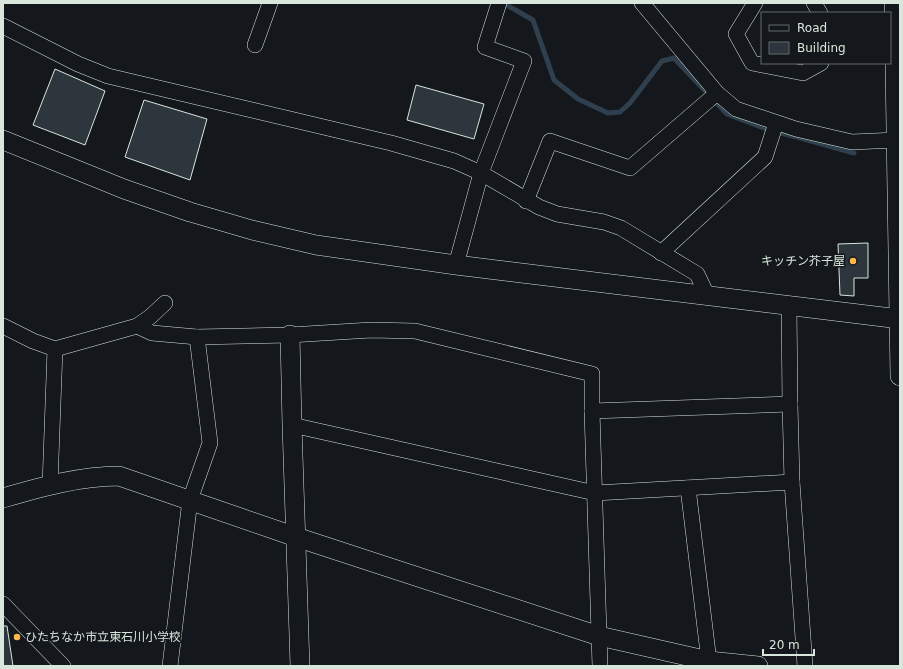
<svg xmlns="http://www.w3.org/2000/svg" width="903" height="669" viewBox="0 0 903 669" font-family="'DejaVu Sans','Noto Sans JP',sans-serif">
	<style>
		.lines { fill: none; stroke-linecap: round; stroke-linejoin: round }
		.stream { stroke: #2f3f4d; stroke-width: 5 }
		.building { fill: #2c363c; stroke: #d8e6dc }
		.minor-casing { stroke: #d8e6dc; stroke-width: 16 }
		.tertiary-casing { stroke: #d8e6dc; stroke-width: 20 }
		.minor { stroke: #14181c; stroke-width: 15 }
		.tertiary { stroke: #14181c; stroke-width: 19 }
		.poi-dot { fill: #ffb74d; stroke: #14181c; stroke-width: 1.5 }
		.labels { text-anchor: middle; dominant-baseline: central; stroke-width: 3; stroke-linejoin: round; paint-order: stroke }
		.poi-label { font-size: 12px; fill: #d8e6dc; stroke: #14181c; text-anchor: end }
	</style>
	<rect width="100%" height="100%" fill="#14181c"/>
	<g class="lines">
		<path class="stream" d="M503 3 533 20 554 80 578 99 608 113 620 112 630 103 662 61 674 58 727 114 769 130 797 137 854 153"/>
	</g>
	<g class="building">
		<path d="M55 69 105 91 85 145 33 125Z"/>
		<path d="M416 85 484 104 474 139 407 120Z"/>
		<path d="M144 100 207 119 190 180 125 157Z"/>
		<path d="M868 243V278H854V296L840 295 838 244Z"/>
		<path d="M3 626H7L13 666H3Z"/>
	</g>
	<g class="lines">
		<defs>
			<g id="minor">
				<path d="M642 3 717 93 736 109 796 129 852 142 897 140"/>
				<path d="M755 3 736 34 752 63 803 73 821 63"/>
				<path d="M814 3 820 13"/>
				<path d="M3 26 78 64 108 76 391 143 454 161 481 173 539 207 557 214 604 222 621 228 697 274 707 295"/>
				<path d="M255 45 270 3"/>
				<path d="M526 201 550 141 630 168 717 93"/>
				<path d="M661 253 765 157 776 123"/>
				<path d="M456 265 481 173 524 61 485 47 499 3"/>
				<path d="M789 305 790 404 792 482 805 666"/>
				<path d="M3 326 33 341 55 349 137 326 150 317 165 303"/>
				<path d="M137 326 152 333 197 337 290 335 371 330 415 331 592 374V411L600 666"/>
				<path d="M592 411 790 404"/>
				<path d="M292 425 595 493 792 482"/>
				<path d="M50 485 55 349"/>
				<path d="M688 488 709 661"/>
				<path d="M3 604 63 666"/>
				<path d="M170 666 190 500 210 443 197 337"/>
			</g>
			<g id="tertiary">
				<path d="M894 3 900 376"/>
				<path d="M3 140 124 189 190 212 252 230 316 245 456 265 900 319"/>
				<path d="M290 335 292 425 300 666"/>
				<path d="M3 498C41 487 80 476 119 476L296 537 599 636 709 661 758 666"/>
			</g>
		</defs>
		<use href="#minor" class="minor-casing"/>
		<use href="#tertiary" class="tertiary-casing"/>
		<use href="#minor" class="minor"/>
		<use href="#tertiary" class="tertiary"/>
	</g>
	<g class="poi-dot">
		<circle cx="853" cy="261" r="4"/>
		<circle cx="17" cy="637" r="4"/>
	</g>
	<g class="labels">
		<g class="poi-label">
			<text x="845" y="261">キッチン芥子屋</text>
			<text x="25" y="637" text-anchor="start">ひたちなか市立東石川小学校</text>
		</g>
	</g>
	<rect width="903" height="669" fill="none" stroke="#d8e6dc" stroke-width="8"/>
	<rect x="761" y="12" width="130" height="52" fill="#14181c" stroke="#626a69"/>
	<rect x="769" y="25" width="20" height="6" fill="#14181c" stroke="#626a69"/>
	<text x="797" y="32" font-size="12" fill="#d8e6dc">Road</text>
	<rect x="769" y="42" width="20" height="12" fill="#2c363c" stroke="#626a69"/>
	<text x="797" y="52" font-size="12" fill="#d8e6dc">Building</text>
	<path d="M763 649v6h51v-6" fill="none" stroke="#d8e6dc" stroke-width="2"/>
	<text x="769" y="649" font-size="12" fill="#d8e6dc" stroke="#14181c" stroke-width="3" paint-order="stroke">20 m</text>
</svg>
